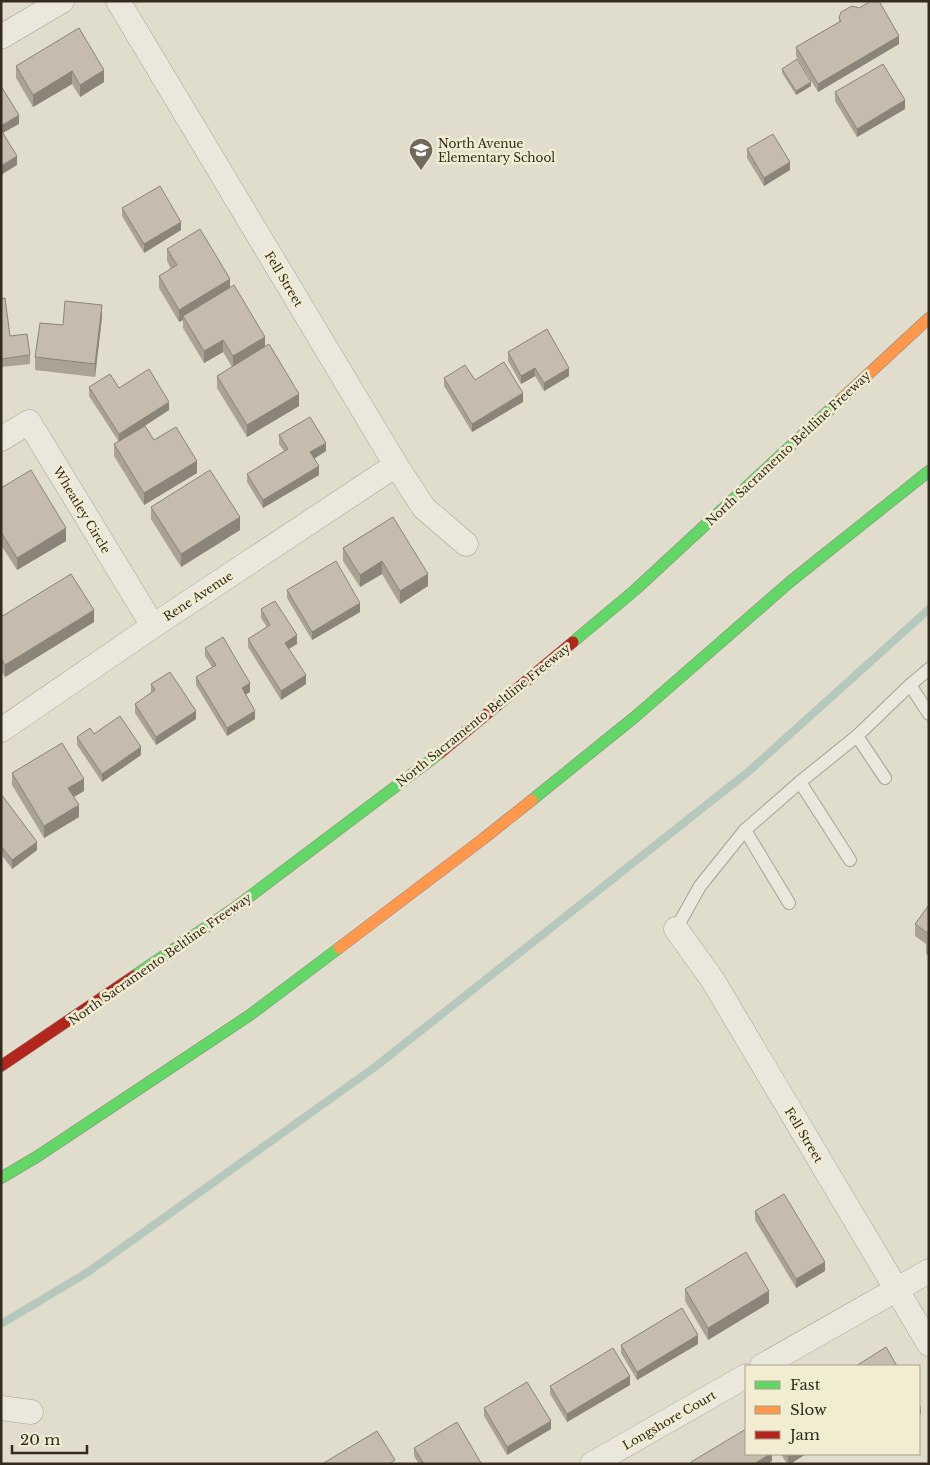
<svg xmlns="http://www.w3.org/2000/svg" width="930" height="1465" viewBox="0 0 930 1465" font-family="'Libre Baskerville',serif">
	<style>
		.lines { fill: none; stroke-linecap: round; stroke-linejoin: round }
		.stream { stroke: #b6c7be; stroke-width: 8 }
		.lane-casing { stroke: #a6a295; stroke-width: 14 }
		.street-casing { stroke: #a6a295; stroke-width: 25 }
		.fast-casing { stroke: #8c877c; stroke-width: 12 }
		.slow-casing { stroke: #8c877c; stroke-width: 12 }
		.jam-casing { stroke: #8c877c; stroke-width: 12 }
		.lane { stroke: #eae7dd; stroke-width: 12 }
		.street { stroke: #eae7dd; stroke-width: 24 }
		.fast { stroke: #63d668; stroke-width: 11 }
		.slow { stroke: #ff974d; stroke-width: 11 }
		.jam { stroke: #b3261e; stroke-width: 11 }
		.wall { fill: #a9a295 }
		.shaded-wall { fill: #8a8479 }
		.building { fill: #c5bcad; stroke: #8a8479 }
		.labels { text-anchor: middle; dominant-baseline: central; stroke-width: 5; stroke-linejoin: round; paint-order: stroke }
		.poi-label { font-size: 12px; fill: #342b1e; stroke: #f2ecd1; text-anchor: start }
		.street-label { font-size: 12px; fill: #342b1e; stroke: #f2ecd1 }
	</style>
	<rect width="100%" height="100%" fill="#e1ddcc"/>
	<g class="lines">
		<path class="stream" d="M1 1324 88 1272 375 1067 748 772 929 609"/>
		<defs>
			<g id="lane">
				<path d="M929 669 910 685 929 714"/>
				<path d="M885 778 857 736 910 685"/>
				<path d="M850 860 800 782 857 736"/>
				<path d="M789 903 745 830 800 782"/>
				<path d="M676 929 700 886 745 830"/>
			</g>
			<g id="street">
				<path d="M118 1 396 465 424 508 466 544"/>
				<path d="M1 37 62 1"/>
				<path d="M1 439 29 422 153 626"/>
				<path d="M1 730 153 626 396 465"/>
				<path d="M676 929 712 979 929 1344"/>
				<path d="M762 1366 929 1271"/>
				<path d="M1 1408 31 1412"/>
				<path d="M592 1464 746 1376"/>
			</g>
			<g id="fast">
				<path d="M573 642 635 590 835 405"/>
				<path d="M532 800 636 716 791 581 929 471"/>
				<path d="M134 976 233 909 440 753"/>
				<path d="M1 1178 38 1156 250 1015 339 948"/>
			</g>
			<g id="slow">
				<path d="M835 405 929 318"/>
				<path d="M339 948 483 839 532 800"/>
			</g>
			<g id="jam">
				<path d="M440 753 573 642"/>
				<path d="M1 1066 134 976"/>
			</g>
		</defs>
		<use href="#lane" class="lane-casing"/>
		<use href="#street" class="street-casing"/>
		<use href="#fast" class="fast-casing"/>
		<use href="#slow" class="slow-casing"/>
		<use href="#jam" class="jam-casing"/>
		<use href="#lane" class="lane"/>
		<use href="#street" class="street"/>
		<use href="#fast" class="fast"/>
		<use href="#slow" class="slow"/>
		<use href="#jam" class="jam"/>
	</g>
	<g class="wall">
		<path d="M859 8 899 44 818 92 796 56V47L839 22V18Z"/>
		<path d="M79 28 104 82 80 97 72 84 33 107 16 78V66Z"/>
		<path d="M782 69 811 86 796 95 782 73Z"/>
		<path d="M835 92 905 109 857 137 835 101Z"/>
		<path d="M747 149 790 170 764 186 747 158Z"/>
		<path d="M122 208 181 230 144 253 122 216Z"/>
		<path d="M167 249 230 287 299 406 247 437 217 388V376L232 367 223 352 204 363 183 328V320L179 322 159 288V276L171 269 167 261Z"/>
		<path d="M1 299 10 336 30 355V364L1 367Z"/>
		<path d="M102 317 95 377 35 370V357L63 325Z"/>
		<path d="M508 352 569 376 544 391 535 376 521 384 508 361Z"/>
		<path d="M444 378 475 380 523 402 472 432 444 386Z"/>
		<path d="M89 387 119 388 169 410 145 426 154 440 197 473 144 505 114 456V444L119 442 89 396Z"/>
		<path d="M279 435 326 451 314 459 319 475 263 508 247 482V474L284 451 279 444Z"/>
		<path d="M1 488 66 541 17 570 1 545Z"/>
		<path d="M151 507 240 530 181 567 151 519Z"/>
		<path d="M393 517 428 586 400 604 382 574 360 587 343 561V548Z"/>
		<path d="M287 590 360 612 312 640 287 598Z"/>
		<path d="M261 609 297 644 289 649 306 684 281 700 248 647V639L267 627 261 618Z"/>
		<path d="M1 617 94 622 5 677 1 671Z"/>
		<path d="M205 648 250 692 246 694 255 719 227 736 196 685V677L212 667 205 656Z"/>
		<path d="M151 684 196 719 156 745 135 713V704L151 693Z"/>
		<path d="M77 737 141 755 102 782 77 745Z"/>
		<path d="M12 773 84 791 74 797 79 817 44 838 12 785Z"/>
		<path d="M1 794 37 850 12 869 1 854Z"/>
		<path d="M929 905V956L926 954V944L915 936V924Z"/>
		<path d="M755 1211 825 1271 796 1288 755 1220Z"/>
		<path d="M685 1289 769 1303 708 1340 685 1301Z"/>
		<path d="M698 1344 637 1380 621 1353V1345Z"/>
		<path d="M630 1385 567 1422 550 1394V1386Z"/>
		<path d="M484 1408 551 1429 507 1455 484 1416Z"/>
		<path d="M414 1448 481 1464H419L414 1456Z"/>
		<path d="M781 1454H806L790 1464H787Z"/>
	</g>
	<g class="shaded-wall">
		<path d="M899 36V44L818 92V84Z"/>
		<path d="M104 70V82L80 97V85Z"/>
		<path d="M72 71V84L33 107V95Z"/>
		<path d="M811 82V86L796 95V91Z"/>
		<path d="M905 100V109L857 137V129Z"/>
		<path d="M19 115V124L1 134V126Z"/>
		<path d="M17 156V165L1 175V166Z"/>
		<path d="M790 162V170L764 186V178Z"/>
		<path d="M181 222V230L144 253V244Z"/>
		<path d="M230 279V291L183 316V320L179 322V310Z"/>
		<path d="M102 305V317L95 377V364Z"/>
		<path d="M265 337V349L233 368V356Z"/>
		<path d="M223 340V352L204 363V351Z"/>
		<path d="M535 368V376L521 384V376Z"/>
		<path d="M569 368V376L544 391V383Z"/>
		<path d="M523 393V402L472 432V424Z"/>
		<path d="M299 394V406L247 437V425Z"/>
		<path d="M169 402V410L119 442V434Z"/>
		<path d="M326 443V451L310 461V452Z"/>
		<path d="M197 461V473L144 505V493Z"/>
		<path d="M319 466V475L263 508V500Z"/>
		<path d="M240 517V530L181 567V554Z"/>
		<path d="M66 528V541L17 570V558Z"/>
		<path d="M382 561V574L360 587V575Z"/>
		<path d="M428 574V586L400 604V591Z"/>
		<path d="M360 603V612L312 640V632Z"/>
		<path d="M94 610V622L5 677V665Z"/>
		<path d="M297 635V644L285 651V643Z"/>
		<path d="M306 675V684L281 700V691Z"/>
		<path d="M250 683V692L242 697V688Z"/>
		<path d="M196 711V719L156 745V737Z"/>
		<path d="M255 711V719L227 736V728Z"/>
		<path d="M141 747V755L102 782V774Z"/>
		<path d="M84 779V791L68 800V788Z"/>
		<path d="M79 805V817L44 838V826Z"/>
		<path d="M37 842V850L12 869V860Z"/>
		<path d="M825 1262V1271L796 1288V1279Z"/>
		<path d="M769 1291V1303L708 1340V1328Z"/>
		<path d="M698 1335V1344L637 1380V1372Z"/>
		<path d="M630 1376V1385L567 1422V1414Z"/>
		<path d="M921 1406V1414L919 1416V1408Z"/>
		<path d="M551 1421V1429L507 1455V1447Z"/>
		<path d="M770 1454H772V1461L768 1464H754Z"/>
		<path d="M792 1454H806L790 1464H788V1457Z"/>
	</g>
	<g class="building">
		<path d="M871 1H879L899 36 818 84 796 47 841 21 839 18 841 12 852 6 859 8Z"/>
		<path d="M79 28 104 70 80 85 72 71 33 95 16 66Z"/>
		<path d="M797 59 811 82 796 91 782 69Z"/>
		<path d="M883 64 905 100 857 129 835 92Z"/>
		<path d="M1 86 19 115 1 126Z"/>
		<path d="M1 130 17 156 1 166Z"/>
		<path d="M773 134 790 162 764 178 747 149Z"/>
		<path d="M160 186 181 222 144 244 122 208Z"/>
		<path d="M200 229 230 279 179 310 159 276 177 265 167 249Z"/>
		<path d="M234 285 265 337 233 356 223 340 204 351 183 316Z"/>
		<path d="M5 298 10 336 27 334 30 355 1 359V299Z"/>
		<path d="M65 301 102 305 95 364 35 357 40 323 63 325Z"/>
		<path d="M547 329 569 368 544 383 535 368 521 376 508 352Z"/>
		<path d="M269 344 299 394 247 425 217 376Z"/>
		<path d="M504 362 523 393 472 424 444 378 465 365 475 380Z"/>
		<path d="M149 369 169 402 119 434 89 387 110 374 119 388Z"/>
		<path d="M310 417 326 443 310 452 319 466 263 500 247 474 288 449 279 435Z"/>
		<path d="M145 426 154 440 176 427 197 461 144 493 114 444Z"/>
		<path d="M31 470 66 528 17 558 1 532V488Z"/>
		<path d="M210 470 240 517 181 554 151 507Z"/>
		<path d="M393 517 428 574 400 591 382 561 360 575 343 548Z"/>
		<path d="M336 561 360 603 312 632 287 590Z"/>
		<path d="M71 574 94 610 5 665 1 658V617Z"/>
		<path d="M275 601 297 635 285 643 306 675 281 691 248 639 270 625 261 609Z"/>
		<path d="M223 637 250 683 242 688 255 711 227 728 196 677 216 665 205 648Z"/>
		<path d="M170 672 196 711 156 737 135 704 155 690 151 684Z"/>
		<path d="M120 716 141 747 102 774 77 737 90 728 94 734Z"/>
		<path d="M62 743 84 779 68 788 79 805 44 826 12 773Z"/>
		<path d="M1 794 37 842 12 860 1 846Z"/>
		<path d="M929 905V934L915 924Z"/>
		<path d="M784 1194 825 1262 796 1279 755 1211Z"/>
		<path d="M746 1252 769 1291 708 1328 685 1289Z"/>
		<path d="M682 1308 698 1335 637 1372 621 1345Z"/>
		<path d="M886 1347 897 1366H856Z"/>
		<path d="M613 1348 630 1376 567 1414 550 1386Z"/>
		<path d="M527 1382 551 1421 507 1447 484 1408Z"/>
		<path d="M457 1422 481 1463 479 1464H424L414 1448Z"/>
		<path d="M746 1429V1454H770L754 1464H692L691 1462Z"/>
		<path d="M377 1431 395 1460 389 1464H322Z"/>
		<path d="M786 1454H792L788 1457Z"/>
	</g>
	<defs>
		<symbol id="school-pin" viewBox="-11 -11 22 30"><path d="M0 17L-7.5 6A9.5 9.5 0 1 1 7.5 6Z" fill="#71695b" stroke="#f2ecd1"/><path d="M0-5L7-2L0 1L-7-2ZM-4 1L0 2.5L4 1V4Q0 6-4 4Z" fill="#fff"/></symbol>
	</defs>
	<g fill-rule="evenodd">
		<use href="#school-pin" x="407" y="136" width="28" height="38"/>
	</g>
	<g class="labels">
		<g class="poi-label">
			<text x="438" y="143">North Avenue<tspan x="438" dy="14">Elementary School</tspan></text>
		</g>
		<g class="street-label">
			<text transform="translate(284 279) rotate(59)">Fell Street</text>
			<text transform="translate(788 448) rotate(-43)">North Sacramento Beltline Freeway</text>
			<text transform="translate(82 510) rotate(59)">Wheatley Circle</text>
			<text transform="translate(198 596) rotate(-33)">Rene Avenue</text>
			<text transform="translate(483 715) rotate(-39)">North Sacramento Beltline Freeway</text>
			<text transform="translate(160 959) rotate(-35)">North Sacramento Beltline Freeway</text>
			<text transform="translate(804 1135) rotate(59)">Fell Street</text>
			<text transform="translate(669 1420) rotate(-30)">Longshore Court</text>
		</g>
	</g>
	<rect width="930" height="1465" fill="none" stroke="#342b1e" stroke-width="5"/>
	<rect x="745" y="1365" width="175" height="90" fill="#f2ecd1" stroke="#a69f89"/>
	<rect x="755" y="1381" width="25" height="8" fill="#63d668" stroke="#a69f89"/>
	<text x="790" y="1390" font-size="15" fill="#342b1e">Fast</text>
	<rect x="755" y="1406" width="25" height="8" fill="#ff974d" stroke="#a69f89"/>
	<text x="790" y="1415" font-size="15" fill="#342b1e">Slow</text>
	<rect x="755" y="1431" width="25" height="8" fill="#b3261e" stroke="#a69f89"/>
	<text x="790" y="1440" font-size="15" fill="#342b1e">Jam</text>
	<path d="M12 1445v8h75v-8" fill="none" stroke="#342b1e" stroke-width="2.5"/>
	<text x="20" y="1445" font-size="15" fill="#342b1e" stroke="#f2ecd1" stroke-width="4" paint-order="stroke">20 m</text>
</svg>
